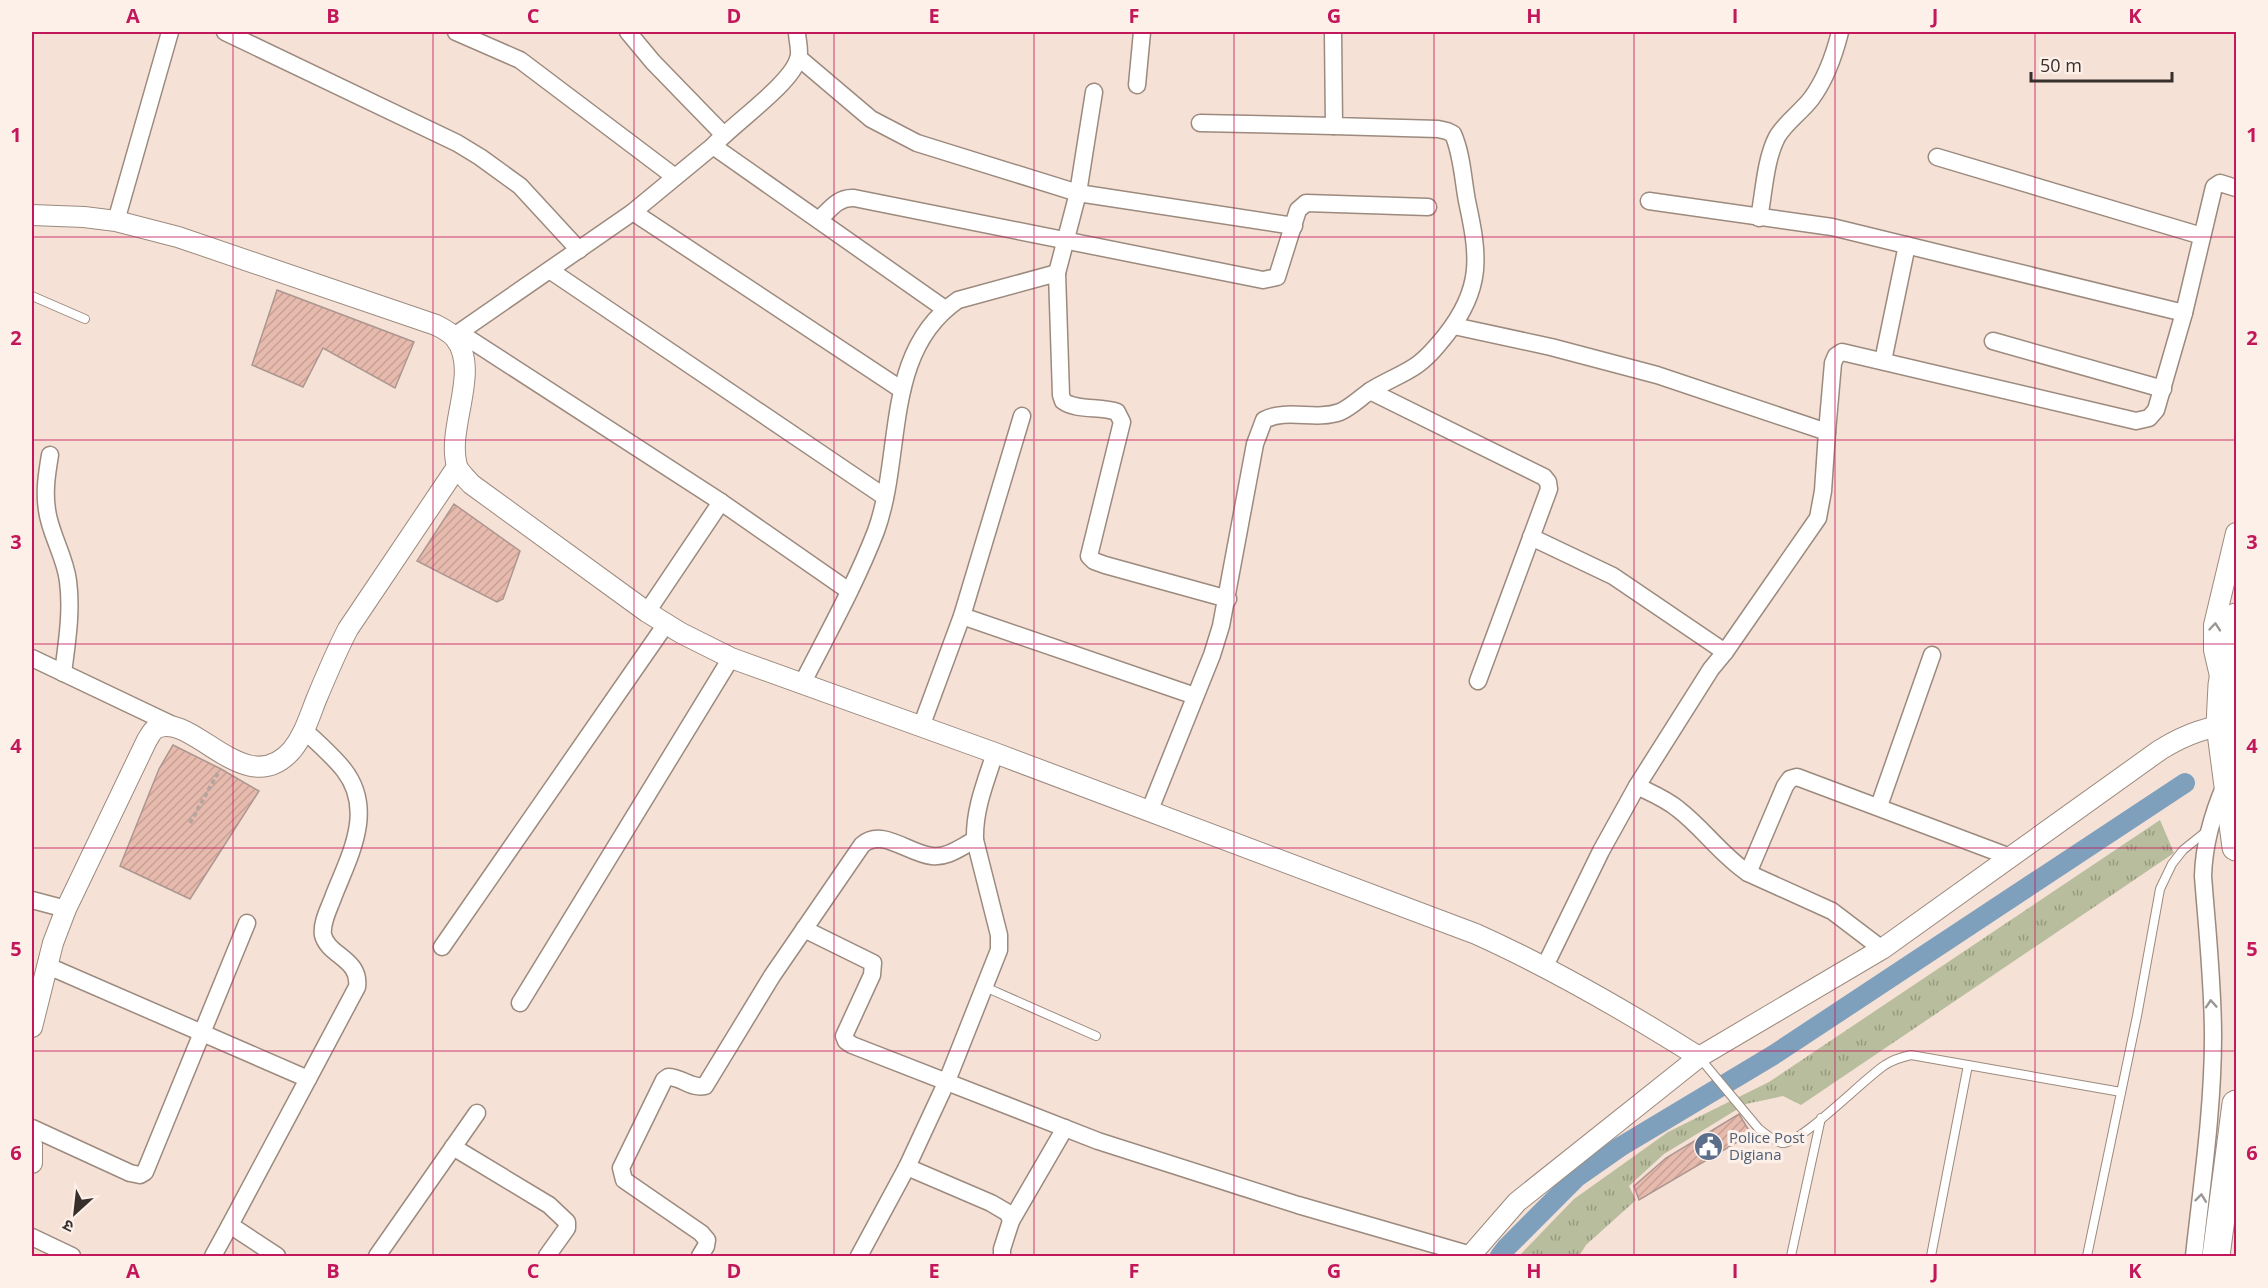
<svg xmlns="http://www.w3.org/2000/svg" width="2268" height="1288" viewBox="0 0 2268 1288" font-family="'Open Sans','Noto Sans Devanagari',sans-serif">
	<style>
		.park { fill: url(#park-tufts) }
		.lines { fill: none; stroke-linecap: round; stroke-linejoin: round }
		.canal { stroke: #7fa0bc; stroke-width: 20 }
		.building { fill: url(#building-hatch); stroke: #ac9690; stroke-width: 1.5 }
		.service-casing { stroke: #9c8a7e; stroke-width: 10 }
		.minor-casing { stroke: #9c8a7e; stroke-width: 19 }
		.tertiary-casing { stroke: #9c8a7e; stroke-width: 22 }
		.trunk-casing { stroke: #9c8a7e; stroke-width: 29 }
		.path { stroke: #b5a59c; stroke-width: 4; stroke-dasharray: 4.5 3; stroke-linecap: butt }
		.service { stroke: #fff; stroke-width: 8 }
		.minor { stroke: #fff; stroke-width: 16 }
		.tertiary { stroke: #fff; stroke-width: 20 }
		.trunk { stroke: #fff; stroke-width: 27 }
		.oneway { stroke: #9b9795 }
		.grid { fill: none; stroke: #c2185b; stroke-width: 1.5; stroke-opacity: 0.55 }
		.labels { text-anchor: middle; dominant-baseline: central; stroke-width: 6; stroke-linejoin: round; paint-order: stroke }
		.service-label { font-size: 15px; fill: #4e5e75; stroke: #fcf0e9; text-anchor: start }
		.neatline { fill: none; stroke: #c2185b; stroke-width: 2 }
		.grid-label { font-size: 20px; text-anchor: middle; font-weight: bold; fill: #c2185b }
	</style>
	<defs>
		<pattern id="park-tufts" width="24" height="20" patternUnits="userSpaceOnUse" patternTransform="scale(1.5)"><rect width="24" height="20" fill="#b8bd9d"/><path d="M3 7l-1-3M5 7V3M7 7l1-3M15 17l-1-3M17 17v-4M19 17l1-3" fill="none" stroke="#969a80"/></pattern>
		<pattern id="building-hatch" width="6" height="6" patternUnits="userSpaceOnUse" patternTransform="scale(1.5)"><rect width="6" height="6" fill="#e7baae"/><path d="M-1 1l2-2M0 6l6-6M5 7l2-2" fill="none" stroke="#c7a096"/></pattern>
	</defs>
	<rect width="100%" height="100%" fill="#f5e1d5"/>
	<path class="park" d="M2160 820 2174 853 1801 1105 1783 1096 1746 1104 1664 1154 1629 1186 1636 1200 1586 1245 1579 1256H1519L1574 1199 1668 1132 1769 1082Z"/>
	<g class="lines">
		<path class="canal" d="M1500 1256 1507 1247 1577 1177 1620 1147 1775 1054 2185 783"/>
	</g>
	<g class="building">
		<path d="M277 290 414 342 395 388 323 348 303 387 252 365Z"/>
		<path d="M454 504 520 551 503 599 497 602 417 561Z"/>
		<path d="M173 745 221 769 259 791 190 899 120 866 159 769Z"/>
		<path d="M1739 1114 1751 1134 1639 1200 1634 1186 1666 1158Z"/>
	</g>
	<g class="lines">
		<defs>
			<g id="service">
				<path d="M32 296 85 319"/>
				<path d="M985 987 1096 1036"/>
				<path d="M1699 1057 1759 1129C1766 1134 1774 1142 1783 1143 1800 1144 1866 1077 1885 1065 1894 1059 1902 1057 1911 1055L2121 1092"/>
				<path d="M1791 1256 1821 1118"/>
				<path d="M1931 1256 1968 1065"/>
				<path d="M2087 1256 2137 1016 2160 889 2172 864 2183 850 2208 830"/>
			</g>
			<g id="minor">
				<path d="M225 32 457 143 480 157 520 186 579 250"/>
				<path d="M456 32 520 60 675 177"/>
				<path d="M628 32 653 62 723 134"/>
				<path d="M799 58 871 119 917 143 1078 193 1294 226"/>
				<path d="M1137 85 1142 32"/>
				<path d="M1200 123 1334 126"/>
				<path d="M713 146 945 309"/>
				<path d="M1937 157 2202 236"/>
				<path d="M1649 201 1832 227 2184 313"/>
				<path d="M633 212 902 390"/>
				<path d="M1759 218C1764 193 1765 160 1777 137 1785 123 1801 112 1811 99 1826 79 1834 56 1840 32"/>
				<path d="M819 220C830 209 838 197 854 198L1263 280 1277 277 1298 210 1306 203 1428 207"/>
				<path d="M116 221 170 32"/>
				<path d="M551 271 885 497"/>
				<path d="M1057 273 1061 395 1063 401C1076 411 1101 406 1117 412L1122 422 1089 556 1094 561 1105 565 1228 599"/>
				<path d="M1454 326 1551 347 1657 375 1827 432 1833 363 1836 356 1842 352 2136 421 2149 418 2156 410 2184 313 2214 187 2220 183 2236 188"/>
				<path d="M460 333 721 502 849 591"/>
				<path d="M454 336 633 212 713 146C733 124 791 84 798 59 801 52 797 40 797 32"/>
				<path d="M1993 341 2163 389"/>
				<path d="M1883 361 1907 245"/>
				<path d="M1370 391 1544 477 1548 482 1549 489 1478 681"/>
				<path d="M50 455C47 473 44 491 47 510 50 534 65 556 68 581 72 611 67 642 63 673"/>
				<path d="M1531 537 1613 576 1725 652"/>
				<path d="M647 612 721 502"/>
				<path d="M962 616 1195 696"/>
				<path d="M32 658 177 727"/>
				<path d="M802 684C828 633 856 583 876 531 904 454 882 352 958 300L1057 273 1078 193 1094 92"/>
				<path d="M921 727 962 616 1022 416"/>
				<path d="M305 731C318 743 333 756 344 770 375 810 350 855 334 895 330 907 321 922 323 935 328 956 361 959 357 987L308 1079"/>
				<path d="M1637 786C1651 793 1666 799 1678 809 1704 829 1721 855 1748 873L1832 911 1882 949"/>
				<path d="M1879 806 1932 655"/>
				<path d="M1149 812 1212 655 1221 626 1255 444 1264 420C1287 408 1315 421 1340 412 1351 407 1360 398 1370 391 1384 382 1400 376 1414 367 1427 359 1437 346 1446 335 1483 288 1479 256 1467 201 1463 180 1462 154 1453 134L1447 131 1438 129 1334 126 1333 32"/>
				<path d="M1748 873 1785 786 1790 779 1797 777 2010 857"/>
				<path d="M32 900 66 909"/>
				<path d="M804 929 873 963 872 975 844 1036 846 1041 852 1045 1098 1141 1298 1205 1471 1255"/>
				<path d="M442 947 666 624"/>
				<path d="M48 966 308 1079 230 1225 277 1256"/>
				<path d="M1545 966 1601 851 1637 786 1711 669 1725 652 1818 518 1823 491 1827 432"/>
				<path d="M520 1003 731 658"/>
				<path d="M32 1128 130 1173 140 1175 145 1172 247 923"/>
				<path d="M453 1147 549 1205 567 1222V1228L547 1256"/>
				<path d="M907 1167 991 1203 1008 1213 1011 1221 1002 1249V1256"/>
				<path d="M1011 1221 1065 1128"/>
				<path d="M32 1237 72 1256"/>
				<path d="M213 1256 230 1225"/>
				<path d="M377 1256 477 1113"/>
				<path d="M700 1256 706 1246 707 1240 701 1233 624 1180 621 1168 664 1080 668 1077C682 1077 691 1089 705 1086L772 976 862 845C882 827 909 854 932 856 948 858 962 846 975 840"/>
				<path d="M859 1256 907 1167 947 1081 999 950V935L975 840C974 809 986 781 995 753"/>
				<path d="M2194 1256C2202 1183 2213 1110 2213 1036 2213 983 2207 929 2203 876 2204 843 2212 815 2225 785"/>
			</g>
			<g id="tertiary">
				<path d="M32 215 84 217 116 221 178 237 436 325C442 328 450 332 455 338 481 371 446 427 457 466 459 472 467 479 471 484L647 612 681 633 731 658 995 753 1476 934C1554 969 1626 1011 1699 1057"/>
				<path d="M2220 676 2214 650V625L2236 533"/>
				<path d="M32 1027 53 943 66 909 147 740C149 737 152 731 155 729 191 708 245 804 292 750 304 735 309 718 316 700 326 676 336 652 348 629L457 467"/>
				<path d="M32 1144V1163"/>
				<path d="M1470 1256 1517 1202 1699 1057 1882 949 2160 750C2184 735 2208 725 2236 725"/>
			</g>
			<g id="trunk">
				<path d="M2236 617 2229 644 2222 685 2220 725 2236 847"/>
				<path d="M2216 1256 2236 1104"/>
			</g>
		</defs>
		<use href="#service" class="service-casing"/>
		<use href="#minor" class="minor-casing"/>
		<use href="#tertiary" class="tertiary-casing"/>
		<use href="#trunk" class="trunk-casing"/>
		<path class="path" d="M190 823 219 771"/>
		<use href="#service" class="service"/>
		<use href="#minor" class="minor"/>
		<use href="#tertiary" class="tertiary"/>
		<use href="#trunk" class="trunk"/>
	</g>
	<defs><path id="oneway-chevron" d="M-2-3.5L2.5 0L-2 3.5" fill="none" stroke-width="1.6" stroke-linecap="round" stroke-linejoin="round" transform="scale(1.5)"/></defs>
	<g class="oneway">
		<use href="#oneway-chevron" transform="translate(2215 627) rotate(-85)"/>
		<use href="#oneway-chevron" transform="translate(2211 1004) rotate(-94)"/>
		<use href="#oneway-chevron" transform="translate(2201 1198) rotate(-83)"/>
	</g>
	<path class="grid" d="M233 32V1256M433 32V1256M634 32V1256M834 32V1256M1034 32V1256M1234 32V1256M1434 32V1256M1634 32V1256M1835 32V1256M2035 32V1256M32 237H2236M32 440H2236M32 644H2236M32 848H2236M32 1051H2236"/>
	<defs>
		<symbol id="civic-disc" viewBox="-11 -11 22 22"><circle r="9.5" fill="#5c6f8a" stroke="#fcf0e9"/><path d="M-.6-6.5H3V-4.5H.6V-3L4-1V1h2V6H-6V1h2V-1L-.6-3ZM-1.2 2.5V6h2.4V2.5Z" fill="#fff"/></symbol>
	</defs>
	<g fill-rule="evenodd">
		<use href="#civic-disc" x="1692" y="1130" width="33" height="33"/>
	</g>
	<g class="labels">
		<g class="service-label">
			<text x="1729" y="1137">Police Post<tspan x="1729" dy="17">Digiana</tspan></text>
		</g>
	</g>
	<rect width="2268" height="1288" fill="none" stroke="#fcf0e9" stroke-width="66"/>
	<g transform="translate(75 1213) rotate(207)" stroke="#fcf0e9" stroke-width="4.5" paint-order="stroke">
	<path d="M0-4.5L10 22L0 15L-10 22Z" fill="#372f2b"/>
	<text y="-9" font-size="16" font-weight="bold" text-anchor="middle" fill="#372f2b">उ</text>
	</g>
	<path d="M2031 72v9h141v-9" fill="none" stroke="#372f2b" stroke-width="3"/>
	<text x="2040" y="72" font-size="18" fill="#372f2b" stroke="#fcf0e9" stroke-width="4.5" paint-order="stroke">50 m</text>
	<rect x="33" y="33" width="2202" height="1222" class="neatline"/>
	<g class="grid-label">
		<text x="133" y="23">A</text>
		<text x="333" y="23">B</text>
		<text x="533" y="23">C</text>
		<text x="734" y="23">D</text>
		<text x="934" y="23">E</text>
		<text x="1134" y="23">F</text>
		<text x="1334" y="23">G</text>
		<text x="1534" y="23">H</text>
		<text x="1735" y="23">I</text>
		<text x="1935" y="23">J</text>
		<text x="2135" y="23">K</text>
		<text x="16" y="142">1</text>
		<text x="2252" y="142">1</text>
		<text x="16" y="345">2</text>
		<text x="2252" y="345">2</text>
		<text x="16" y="549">3</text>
		<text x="2252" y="549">3</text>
		<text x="16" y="753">4</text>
		<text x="2252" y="753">4</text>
		<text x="16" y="956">5</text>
		<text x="2252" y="956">5</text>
		<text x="16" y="1160">6</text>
		<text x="2252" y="1160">6</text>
		<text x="133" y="1278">A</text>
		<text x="333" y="1278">B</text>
		<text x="533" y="1278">C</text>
		<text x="734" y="1278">D</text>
		<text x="934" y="1278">E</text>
		<text x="1134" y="1278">F</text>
		<text x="1334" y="1278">G</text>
		<text x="1534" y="1278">H</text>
		<text x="1735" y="1278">I</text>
		<text x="1935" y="1278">J</text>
		<text x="2135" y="1278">K</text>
	</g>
</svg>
